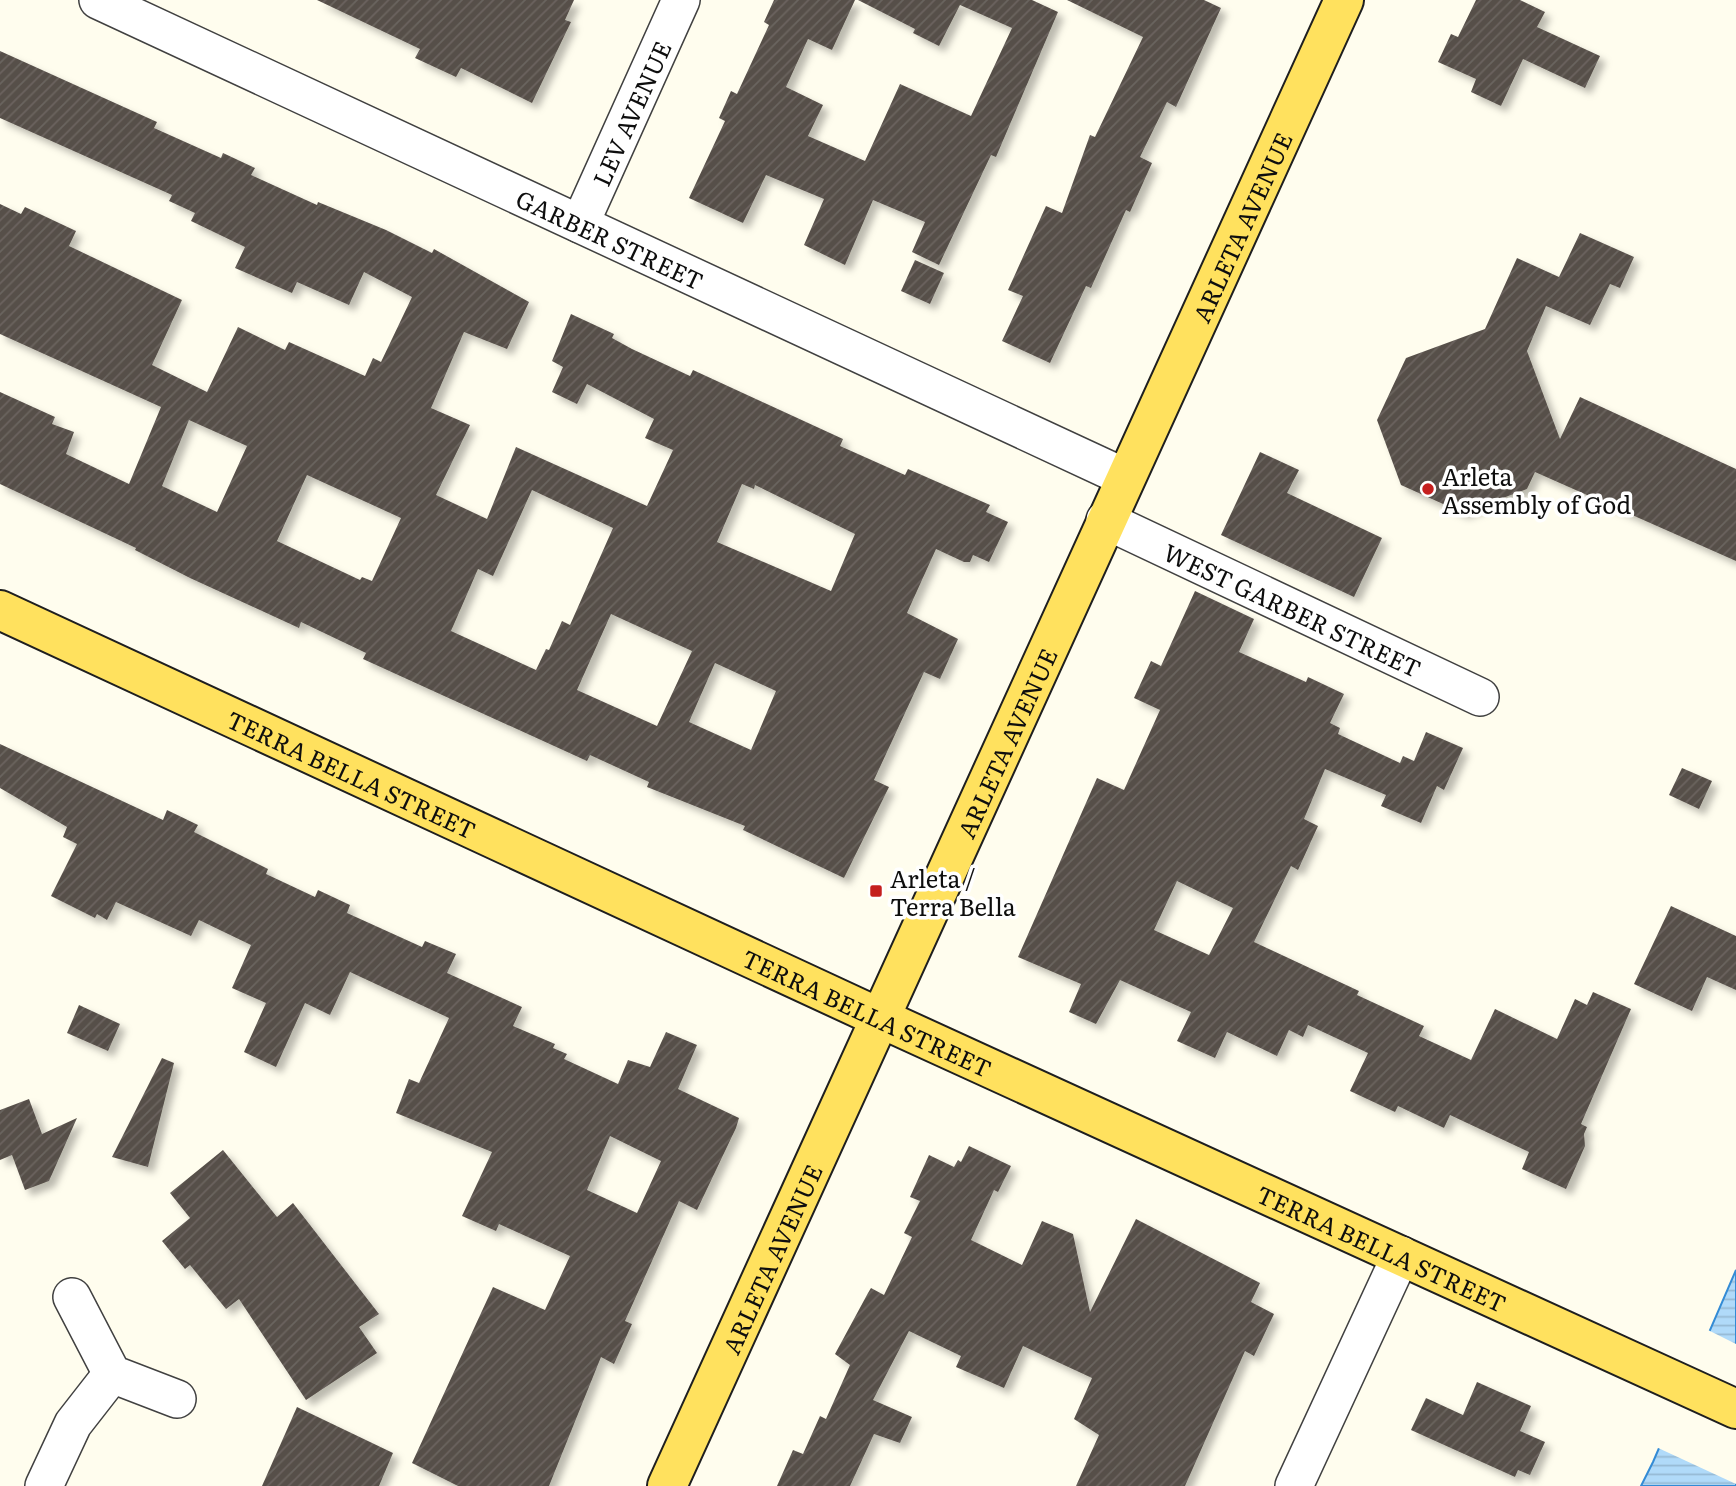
<svg xmlns="http://www.w3.org/2000/svg" width="1736" height="1486" viewBox="0 0 1736 1486" font-family="Literata,serif">
	<style>
		.water { fill: url(#water-rules); stroke: #338bd5; stroke-width: 2 }
		.pier { fill: #fffdee }
		.building { fill: url(#building-hatch); fill-rule: evenodd; filter: url(#shadow) }
		.lines { fill: none; stroke-linecap: round; stroke-linejoin: round }
		.minor-casing { stroke: #414141; stroke-width: 40 }
		.major-casing { stroke: #1f1f1f; stroke-width: 42 }
		.minor { stroke: #fff; stroke-width: 37 }
		.major { stroke: #ffe15e; stroke-width: 38 }
		.poi-dot { fill: #c51f1e; stroke: #fff; stroke-width: 2.5 }
		.labels { text-anchor: middle; dominant-baseline: central; stroke-width: 7; stroke-linejoin: round; paint-order: stroke }
		.street-label { font-size: 24px; fill: #0e0e0e; stroke: #fff }
		.poi-label { font-size: 24px; fill: #0e0e0e; stroke: #fff; text-anchor: start }
	</style>
	<defs>
		<pattern id="water-rules" width="6" height="5" patternUnits="userSpaceOnUse" patternTransform="scale(1.75)"><rect width="6" height="5" fill="#b0daf9"/><path d="M0 2.5h6" fill="none" stroke="#96bad4"/></pattern>
		<pattern id="building-hatch" width="6" height="6" patternUnits="userSpaceOnUse" patternTransform="scale(1.75)"><rect width="6" height="6" fill="#574f49"/><path d="M-1 1l2-2M0 6l6-6M5 7l2-2" fill="none" stroke="#6a645f"/></pattern>
		<filter id="shadow"><feDropShadow dx="6" dy="6" stdDeviation="3.5" flood-color="#0004"/></filter>
	</defs>
	<rect width="100%" height="100%" fill="#fffdee"/>
	<path class="water" d="M1736 1270V1486H1641L1653 1462Z"/>
	<path class="pier" d="M1706 1329 1736 1344V1484L1656 1447Z"/>
	<g class="building">
		<path d="M317 0H574L565 20 571 22 532 103 461 68 456 77 415 58 420 49Z"/>
		<path d="M774 0H855L832 50 808 39 786 87 823 105 808 136 865 161 900 84 971 116 1012 28 960 5 939 46 913 33 915 29 858 0H1032L1058 12 996 157 991 155 939 265 912 252 925 222 873 200 845 265 804 245 824 199 766 175 743 223 689 198 725 121 719 118 731 91 737 94 769 25 764 22Z"/>
		<path d="M1067 0H1204L1221 8 1176 107 1167 102 1140 157 1152 163 1130 212 1126 210 1091 288 1086 286 1050 363 1002 341 1023 296 1008 290 1046 206 1062 213 1090 135 1095 137 1143 37Z"/>
		<path d="M1476 0H1520L1545 12 1537 27 1600 56 1585 88 1523 59 1501 106 1471 92 1476 79 1438 62 1451 34 1458 37Z"/>
		<path d="M0 51 157 122 154 128 221 158 223 153 255 168 251 175 317 205 318 202 386 230 432 253 434 249 529 302 507 349 464 332 431 408 470 425 436 495 487 519 516 447 647 506 673 450 645 438 654 419 587 384 577 404 552 392 563 367 552 361 571 314 614 334 612 338 632 349 690 376 693 370 843 439 840 446 905 475 908 469 990 505 986 512 1008 522 989 562 973 555 970 562H964L936 549 907 613 958 639 940 679 924 672 874 780 889 787 844 878 743 830 745 826 647 787 649 782 590 755 587 761 363 659 366 653 301 622 299 628 190 578 135 550 136 548 0 484V392L55 417 52 424 74 432 66 454 129 484 161 407 0 334V204L21 214 25 207 76 231 69 246 182 300 152 365 207 392 238 327 285 350 289 342 365 376 373 358 381 362 412 297 364 272 349 305 297 282 292 293 235 268 245 247 191 221 195 213 169 201 172 195 0 118ZM189 420 247 446 217 512 162 486ZM307 475 401 518 372 581 362 577 360 580 277 541ZM742 484 754 489 755 485 855 534 831 591 717 542ZM532 490 613 528 570 625 562 621 549 650 546 649 536 670 451 631 478 569 493 576ZM611 614 692 651 657 726 577 690ZM715 663 776 691 751 750 689 722Z"/>
		<path d="M1580 233 1634 257 1620 288 1610 284 1590 325 1546 306 1527 351 1560 439 1580 397 1736 469V561L1535 472 1527 489 1463 513 1401 485 1377 420 1406 358 1485 329 1517 258 1559 277Z"/>
		<path d="M915 260 944 273 930 304 901 291Z"/>
		<path d="M1260 452 1299 470 1287 493 1382 538 1354 597 1221 535Z"/>
		<path d="M1195 591 1254 619 1239 652 1306 682 1308 677 1344 694 1330 723 1340 728 1338 734 1400 763 1403 756 1414 761 1426 732 1463 748 1444 790 1437 786 1421 823 1381 806 1386 795 1325 769 1304 819 1318 826 1298 870 1291 866 1254 942 1359 991 1357 995 1424 1026 1419 1036 1471 1060 1495 1009 1557 1039 1575 999 1587 1005 1593 992 1631 1009 1581 1124 1587 1127 1584 1134 1585 1146 1566 1189 1522 1169 1529 1152 1450 1115 1444 1128 1398 1106 1395 1112 1350 1091 1368 1053 1308 1025 1303 1037 1289 1030 1277 1056 1227 1032 1215 1058 1177 1041 1191 1012 1120 980 1096 1024 1069 1012 1081 984 1018 957 1097 778 1124 790 1160 710 1134 698 1151 661 1161 666ZM1177 881 1233 908 1209 955 1154 930Z"/>
		<path d="M0 744 163 820 167 810 198 825 194 832 268 869 266 874 315 897 318 890 350 905 347 913 422 947 425 941 456 954 447 973 522 1007 513 1026 555 1044 553 1048 567 1054 564 1059 618 1084 628 1060 650 1067 666 1032 697 1045 678 1089 739 1118 736 1128 697 1210 679 1201 625 1321 632 1324 614 1364 601 1357 549 1486H458L412 1463 493 1287 545 1310 570 1256 499 1224 496 1231 462 1216 492 1152 396 1113 409 1079 419 1083 449 1018 350 972 330 1015 305 1003 276 1067 244 1052 266 1003 232 988 251 945 199 920 191 936 116 902 107 920 97 914 95 918 51 896 77 844 63 837 67 827 0 788ZM610 1136 661 1161 637 1213 587 1190Z"/>
		<path d="M1682 768 1712 781 1699 809 1669 795Z"/>
		<path d="M1671 906 1736 936V990L1707 977 1692 1011 1634 984Z"/>
		<path d="M79 1005 120 1024 108 1051 67 1033Z"/>
		<path d="M162 1058 174 1063 148 1167 112 1157Z"/>
		<path d="M29 1099 42 1134 77 1118 49 1181 25 1190 12 1155 0 1160V1110Z"/>
		<path d="M969 1146 1011 1166 998 1192 994 1190 971 1240 1022 1265 1042 1221 1073 1234 1090 1312 1136 1219 1260 1283 1251 1302 1274 1314 1254 1356 1245 1351 1185 1486H1076L1099 1435 1074 1419 1092 1378 1023 1346 1004 1388 956 1367 961 1356 909 1331 873 1400 912 1417 900 1443 874 1434 850 1486H777L793 1450 803 1454 820 1416 826 1419 850 1365 835 1354 868 1293 871 1288 884 1295 912 1237 904 1233 920 1201 910 1197 929 1155 954 1167 958 1160 961 1162Z"/>
		<path d="M223 1150 277 1217 293 1203 379 1314 359 1327 377 1353 306 1400 239 1299 226 1309 190 1265 185 1269 162 1241 190 1218 170 1193Z"/>
		<path d="M1477 1382 1531 1406 1520 1431 1545 1442 1530 1475 1518 1470 1515 1477 1411 1430 1426 1398 1463 1415Z"/>
		<path d="M297 1407 393 1453 379 1486H262Z"/>
	</g>
	<g class="lines">
		<defs>
			<g id="minor">
				<path id="s1" d="M98 0 1124 477"/>
				<path id="s2" d="M580 224 681 0"/>
				<path id="s3" d="M1105 520 1480 697"/>
				<path d="M72 1297 112 1374 177 1399"/>
				<path d="M44 1486 73 1424 112 1374"/>
				<path d="M1294 1486 1401 1255"/>
			</g>
			<g id="major">
				<path id="s4" d="M0 610 880 1018 1736 1409"/>
				<path id="s5" d="M667 1486 1344 0"/>
			</g>
		</defs>
		<use href="#minor" class="minor-casing"/>
		<use href="#major" class="major-casing"/>
		<use href="#minor" class="minor"/>
		<use href="#major" class="major"/>
	</g>
	<g class="poi-dot">
		<circle cx="1428" cy="489" r="7"/>
		<rect x="869" y="884" width="14" height="14" rx="3.5"/>
	</g>
	<g class="labels">
		<g class="street-label">
			<text stroke="none"><textPath href="#s2" startOffset="122">LEV AVENUE</textPath></text>
			<text stroke="none"><textPath href="#s5" startOffset="1384">ARLETA AVENUE</textPath></text>
			<text stroke="none"><textPath href="#s1" startOffset="565">GARBER STREET</textPath></text>
			<text stroke="none"><textPath href="#s3" startOffset="208">WEST GARBER STREET</textPath></text>
			<text stroke="none"><textPath href="#s5" startOffset="817">ARLETA AVENUE</textPath></text>
			<text stroke="none"><textPath href="#s4" startOffset="388">TERRA BELLA STREET</textPath></text>
			<text stroke="none"><textPath href="#s4" startOffset="956">TERRA BELLA STREET</textPath></text>
			<text stroke="none"><textPath href="#s4" startOffset="1522">TERRA BELLA STREET</textPath></text>
			<text stroke="none"><textPath href="#s5" startOffset="250">ARLETA AVENUE</textPath></text>
		</g>
		<g class="poi-label">
			<text x="1442" y="475">Arleta<tspan x="1442" dy="28">Assembly of God</tspan></text>
			<text x="890" y="877">Arleta /<tspan x="890" dy="28">Terra Bella</tspan></text>
		</g>
	</g>
</svg>
